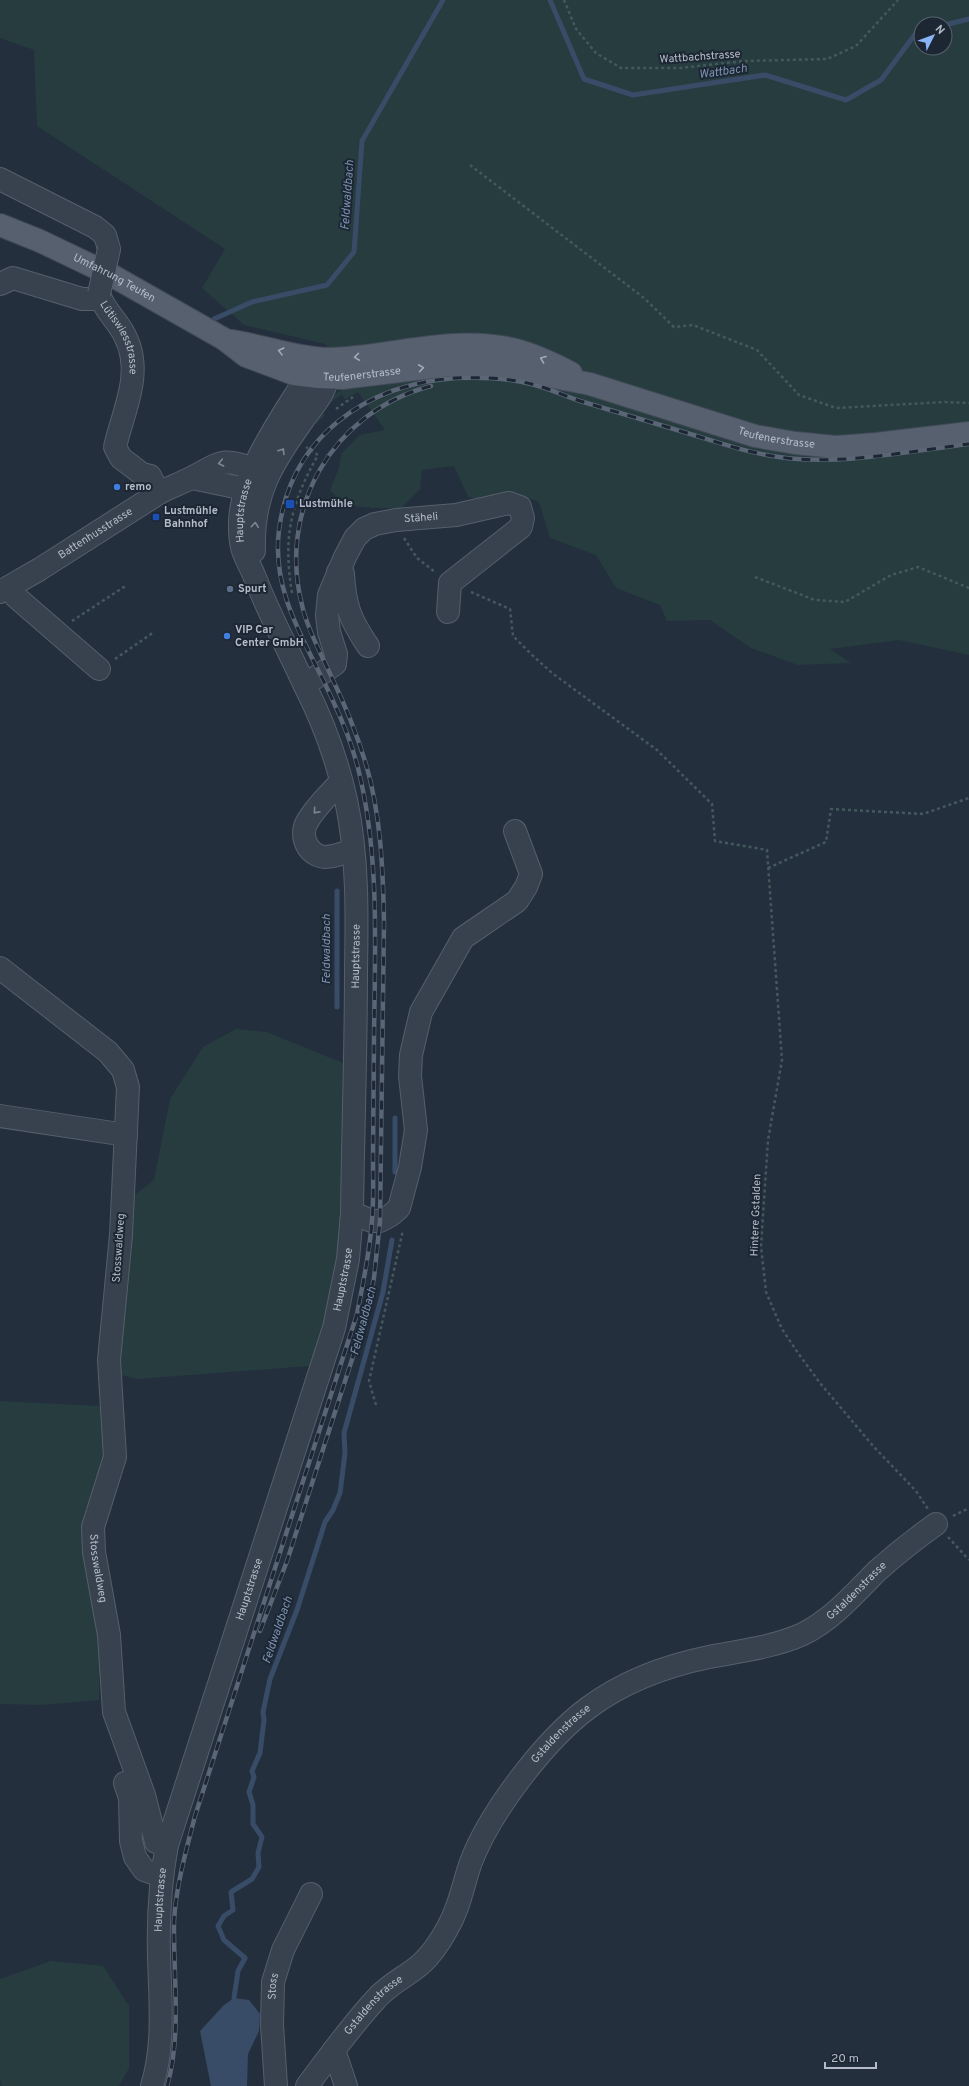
<svg xmlns="http://www.w3.org/2000/svg" width="969" height="2086" viewBox="0 0 969 2086" font-family="Overpass,sans-serif">
	<style>
		.green { fill: #263c3f; fill-rule: evenodd }
		.water { fill: #394c67 }
		.lines { fill: none; stroke-linecap: round; stroke-linejoin: round }
		.stream { stroke: #394c67; stroke-width: 5 }
		.minor-casing { stroke: #565f6c; stroke-width: 24 }
		.major-casing { stroke: #414a57; stroke-width: 24 }
		.path { stroke: #44595c; stroke-width: 2.5; stroke-dasharray: 3 3; stroke-linecap: butt }
		.minor { stroke: #38414e; stroke-width: 22 }
		.major { stroke: #56606e; stroke-width: 22 }
		.rail-casing { stroke: #5a6575; stroke-width: 4.5 }
		.rail { stroke: #1d2633; stroke-width: 3; stroke-dasharray: 9; stroke-linecap: butt }
		.minor-bridge-casing { stroke: #565f6c; stroke-width: 24; stroke-linecap: butt }
		.minor-bridge { stroke: #38414e; stroke-width: 22 }
		.oneway { stroke: #a1aab7 }
		.oneway2 { stroke: #7c8592 }
		.shop-dot { fill: #3f7fe0; stroke: #1d2633; stroke-width: 1.5 }
		.transit-dot { fill: #1a4fb4; stroke: #1d2633; stroke-width: 1.5 }
		.service-dot { fill: #5c6f8a; stroke: #1d2633; stroke-width: 1.5 }
		.labels { text-anchor: middle; dominant-baseline: central; stroke-width: 4; stroke-linejoin: round; paint-order: stroke }
		.street-label { font-size: 11px; fill: #b4bcc9; stroke: #1d2633 }
		.poi-label { font-size: 11px; font-weight: bold; fill: #b4bcc9; stroke: #1d2633; text-anchor: start }
		.water-label { font-size: 12px; font-style: italic; fill: #7c92b1; stroke: #1d2633 }
	</style>
	<rect width="100%" height="100%" fill="#242f3e"/>
	<g class="green">
		<path d="M0 0H969V655L899 640 830 649 851 663 798 665 751 648 710 620 667 621 660 605 616 588 596 555 550 538 539 502 516 494 481 500 468 497 454 466 422 470 420 489 401 508H372L346 505 330 490 339 468 341 454 360 435 385 430 358 392 345 399 342 394 321 410 325 415 317 423 305 429C319 410 330 393 353 385L325 344 244 325 202 288 225 249 37 126 34 50 0 38ZM921 24H945V48H921Z"/>
		<path d="M236 1029 267 1032 355 1068 352 1169 322 1365 137 1379 122 1375 109 1360 122 1205 154 1180 170 1099 203 1047Z"/>
		<path d="M0 1401 100 1406 112 1415 104 1494 99 1700 42 1705 0 1704Z"/>
		<path d="M51 1961 103 1966 129 2006V2068L119 2086H2L0 2078V1979Z"/>
	</g>
	<path class="water" d="M234 1998 249 2000 260 2014 259 2031 248 2054 247 2086H211L200 2031 224 2005Z"/>
	<g class="lines">
		<g class="stream">
			<path d="M550 0 584 79 633 95 765 75 846 100 881 80 916 33 921 32"/>
			<path d="M945 25 969 19"/>
			<path d="M214 319 252 302 327 285 354 252 362 141 443 0"/>
			<path d="M337 1007V891"/>
			<path d="M395 1172V1118"/>
			<path d="M234 1998 238 1971 245 1958 224 1940 218 1926 224 1916 233 1910 231 1892 252 1879 259 1867 258 1853 262 1837 253 1824V1805L249 1792 254 1777 252 1771 260 1753 264 1720 263 1712 270 1679 297 1610 325 1522 333 1510 340 1493 345 1453 344 1433 383 1292 392 1240"/>
		</g>
		<defs>
			<g id="minor">
				<path d="M0 179 95 227 105 235 109 249"/>
				<path d="M0 284 13 278 82 299H100"/>
				<path id="s1" d="M99 294C104 310 118 321 125 336 144 373 123 411 115 447L121 458 142 474 150 476 159 493"/>
				<path d="M192 478 245 489 259 486"/>
				<path d="M254 551C252 492 273 463 305 417 313 406 326 392 327 378"/>
				<path d="M338 572 343 574C345 607 350 619 368 646"/>
				<path d="M10 587 16 597 99 669"/>
				<path id="s2" d="M0 592 40 569 159 493C170 487 182 483 193 477 219 464 222 456 253 469"/>
				<path id="s3" d="M305 685 335 664 336 654 329 632 327 615 329 595 345 557 355 538 364 529 375 524 396 520 456 515 509 503 520 507 523 518 521 527 450 583 448 612"/>
				<path d="M341 781C330 794 315 807 307 822 299 836 308 856 325 857 334 857 344 853 353 850"/>
				<path id="s4" d="M0 968 108 1052 123 1070 128 1087 121 1235 109 1360 115 1457 93 1527 94 1552 109 1635 114 1712 144 1795 156 1842 167 1845"/>
				<path d="M0 1116 126 1135"/>
				<path d="M352 1213 372 1221H380L391 1215 399 1208 410 1167 416 1130 410 1076 411 1055 421 1012 463 938 517 901 526 887 531 874 515 831"/>
				<path d="M125 1783 130 1798 131 1841 135 1857 144 1870 161 1876"/>
				<path d="M334 2050 346 2086"/>
				<path id="s5" d="M152 2086C165 2044 160 1999 159 1955 158 1918 160 1882 167 1845L334 1328 348 1259 352 1213C353 1132 356 1051 356 971 357 915 358 855 346 800 337 759 323 721 304 684 288 649 270 616 256 580 247 557 240 554 240 527 239 474 281 420 307 376"/>
				<path id="s6" d="M276 2086 272 2025 273 1982 283 1950 311 1894"/>
				<path id="s7" d="M307 2086C329 2057 351 2026 376 1999 389 1984 406 1977 421 1964 431 1955 441 1940 447 1929 460 1907 463 1884 471 1862 490 1812 545 1740 588 1708 624 1681 665 1666 709 1657 741 1651 774 1647 803 1634 833 1619 854 1594 877 1571 896 1554 915 1539 936 1524"/>
			</g>
			<g id="major">
				<path id="s8" d="M0 225 40 241 111 275 224 339 246 356 294 374 318 377 342 378 449 365H491L590 384 755 436 795 443 836 447 876 444 969 433"/>
				<path d="M231 341C261 345 298 359 327 359 388 358 450 335 512 349 533 354 552 363 571 373"/>
			</g>
		</defs>
		<use href="#minor" class="minor-casing"/>
		<use href="#major" class="major-casing"/>
		<g class="path">
			<path d="M564 0 576 29 596 53 621 68H680L744 61 827 59 856 46 898 0"/>
			<path d="M470 165 644 298 674 327 693 325 757 350 799 395 836 408 944 402 969 403"/>
			<path d="M336 409 353 397"/>
			<path d="M404 538 417 558 435 572"/>
			<path d="M755 577 815 600 845 602 891 575 918 567 969 588"/>
			<path d="M471 592 510 609 513 636 531 654 552 673 657 750 712 804 715 841 767 850 782 1060 768 1140 761 1246 766 1292 782 1329 798 1353 820 1383 874 1447 916 1491 928 1509"/>
			<path d="M292 593C283 537 290 505 318 455L306 447"/>
			<path d="M72 621 127 585"/>
			<path d="M115 659 154 632"/>
			<path d="M768 868 826 842 831 809 923 814 969 798"/>
			<path d="M376 1405 369 1381 403 1230"/>
			<path d="M953 1516 969 1508"/>
			<path d="M948 1537 969 1560"/>
		</g>
		<use href="#minor" class="minor"/>
		<use href="#major" class="major"/>
		<defs>
			<g id="rail">
				<path d="M260 1631 287 1561 366 1316 374 1278 380 1221 384 923C383 870 381 813 365 761 356 732 345 705 332 678 322 655 309 633 303 609 276 511 331 412 431 386"/>
				<path d="M167 2086C182 2036 173 1973 174 1921 176 1886 186 1851 195 1816L357 1314C363 1283 370 1252 372 1220 374 1199 373 1178 373 1157 373 1117 374 1077 374 1037 375 948 380 856 358 768 352 745 343 722 333 701 308 645 271 595 279 530 291 436 367 384 456 378 482 377 511 378 535 385 550 389 565 396 580 401 616 412 651 422 687 433 717 442 748 453 779 457 837 466 911 451 969 444"/>
			</g>
		</defs>
		<use href="#rail" class="rail-casing"/>
		<use href="#rail" class="rail"/>
		<defs>
			<path id="minor-bridge" d="M99 294 109 249"/>
		</defs>
		<use href="#minor-bridge" class="minor-bridge-casing"/>
		<use href="#minor-bridge" class="minor-bridge"/>
	</g>
	<defs><path id="oneway-chevron" d="M-2-3.5L2.5 0L-2 3.5" fill="none" stroke-width="1.6" stroke-linecap="round" stroke-linejoin="round"/></defs>
	<g class="oneway">
		<use href="#oneway-chevron" transform="translate(281 351) rotate(-166)"/>
		<use href="#oneway-chevron" transform="translate(357 357) rotate(172)"/>
		<use href="#oneway-chevron" transform="translate(543 359) rotate(-159)"/>
		<use href="#oneway-chevron" transform="translate(421 368) rotate(-8)"/>
	</g>
	<g class="oneway2">
		<use href="#oneway-chevron" transform="translate(282 451) rotate(-58)"/>
		<use href="#oneway-chevron" transform="translate(221 463) rotate(169)"/>
		<use href="#oneway-chevron" transform="translate(255 525) rotate(-85)"/>
		<use href="#oneway-chevron" transform="translate(316 811) rotate(131)"/>
	</g>
	<g class="shop-dot">
		<circle cx="117" cy="487" r="4"/>
		<circle cx="227" cy="636" r="4"/>
	</g>
	<g class="transit-dot">
		<rect x="285" y="499" width="10" height="10" rx="2"/>
		<rect x="152" y="513" width="8" height="8" rx="2"/>
	</g>
	<circle class="service-dot" cx="230" cy="589" r="4"/>
	<g class="labels">
		<g class="street-label">
			<text transform="translate(700 57) rotate(-4)">Wattbachstrasse</text>
			<text stroke="none"><textPath href="#s8" startOffset="126">Umfahrung Teufen</textPath></text>
			<text stroke="none"><textPath href="#s1" startOffset="49">Lütiswiesstrasse</textPath></text>
			<text stroke="none"><textPath href="#s8" startOffset="399">Teufenerstrasse</textPath></text>
			<text stroke="none"><textPath href="#s8" startOffset="824">Teufenerstrasse</textPath></text>
			<text stroke="none"><textPath href="#s5" startOffset="1627">Hauptstrasse</textPath></text>
			<text stroke="none"><textPath href="#s3" startOffset="241">Stäheli</textPath></text>
			<text stroke="none"><textPath href="#s2" startOffset="112">Battenhusstrasse</textPath></text>
			<text stroke="none"><textPath href="#s5" startOffset="1159">Hauptstrasse</textPath></text>
			<text transform="translate(756 1215) rotate(-88)">Hintere Gstalden</text>
			<text transform="translate(119 1248) rotate(-86)">Stosswaldweg</text>
			<text stroke="none"><textPath href="#s5" startOffset="835">Hauptstrasse</textPath></text>
			<text stroke="none"><textPath href="#s4" startOffset="664">Stosswaldweg</textPath></text>
			<text stroke="none"><textPath href="#s5" startOffset="511">Hauptstrasse</textPath></text>
			<text stroke="none"><textPath href="#s7" startOffset="777">Gstaldenstrasse</textPath></text>
			<text stroke="none"><textPath href="#s7" startOffset="441">Gstaldenstrasse</textPath></text>
			<text stroke="none"><textPath href="#s5" startOffset="187">Hauptstrasse</textPath></text>
			<text stroke="none"><textPath href="#s6" startOffset="100">Stoss</textPath></text>
			<text stroke="none"><textPath href="#s7" startOffset="105">Gstaldenstrasse</textPath></text>
		</g>
		<g class="poi-label">
			<text x="125" y="487">remo</text>
			<text x="299" y="504">Lustmühle</text>
			<text x="164" y="511">Lustmühle<tspan x="164" dy="13">Bahnhof</tspan></text>
			<text x="238" y="589">Spurt</text>
			<text x="235" y="630">VIP Car<tspan x="235" dy="13">Center GmbH</tspan></text>
		</g>
		<g class="water-label">
			<text transform="translate(723 72) rotate(-8)">Wattbach</text>
			<text transform="translate(348 195) rotate(-86)">Feldwaldbach</text>
			<text transform="translate(327 949) rotate(-90)">Feldwaldbach</text>
			<text transform="translate(364 1321) rotate(-75)">Feldwaldbach</text>
			<text transform="translate(278 1630) rotate(-71)">Feldwaldbach</text>
		</g>
	</g>
	<g transform="translate(933 36) rotate(48)"><circle r="19" fill="#1d2633" stroke="#59626f"/>
	<path d="M0-3L7 15L0 10L-7 15Z" fill="#8ab4f8"/>
	<text y="-6" font-size="11" font-weight="bold" text-anchor="middle" fill="#b4bcc9">N</text>
	</g>
	<path d="M825 2062v6h51v-6" fill="none" stroke="#b4bcc9" stroke-width="2"/>
	<text x="831" y="2062" font-size="12" fill="#b4bcc9" stroke="#1d2633" stroke-width="3" paint-order="stroke">20 m</text>
</svg>
